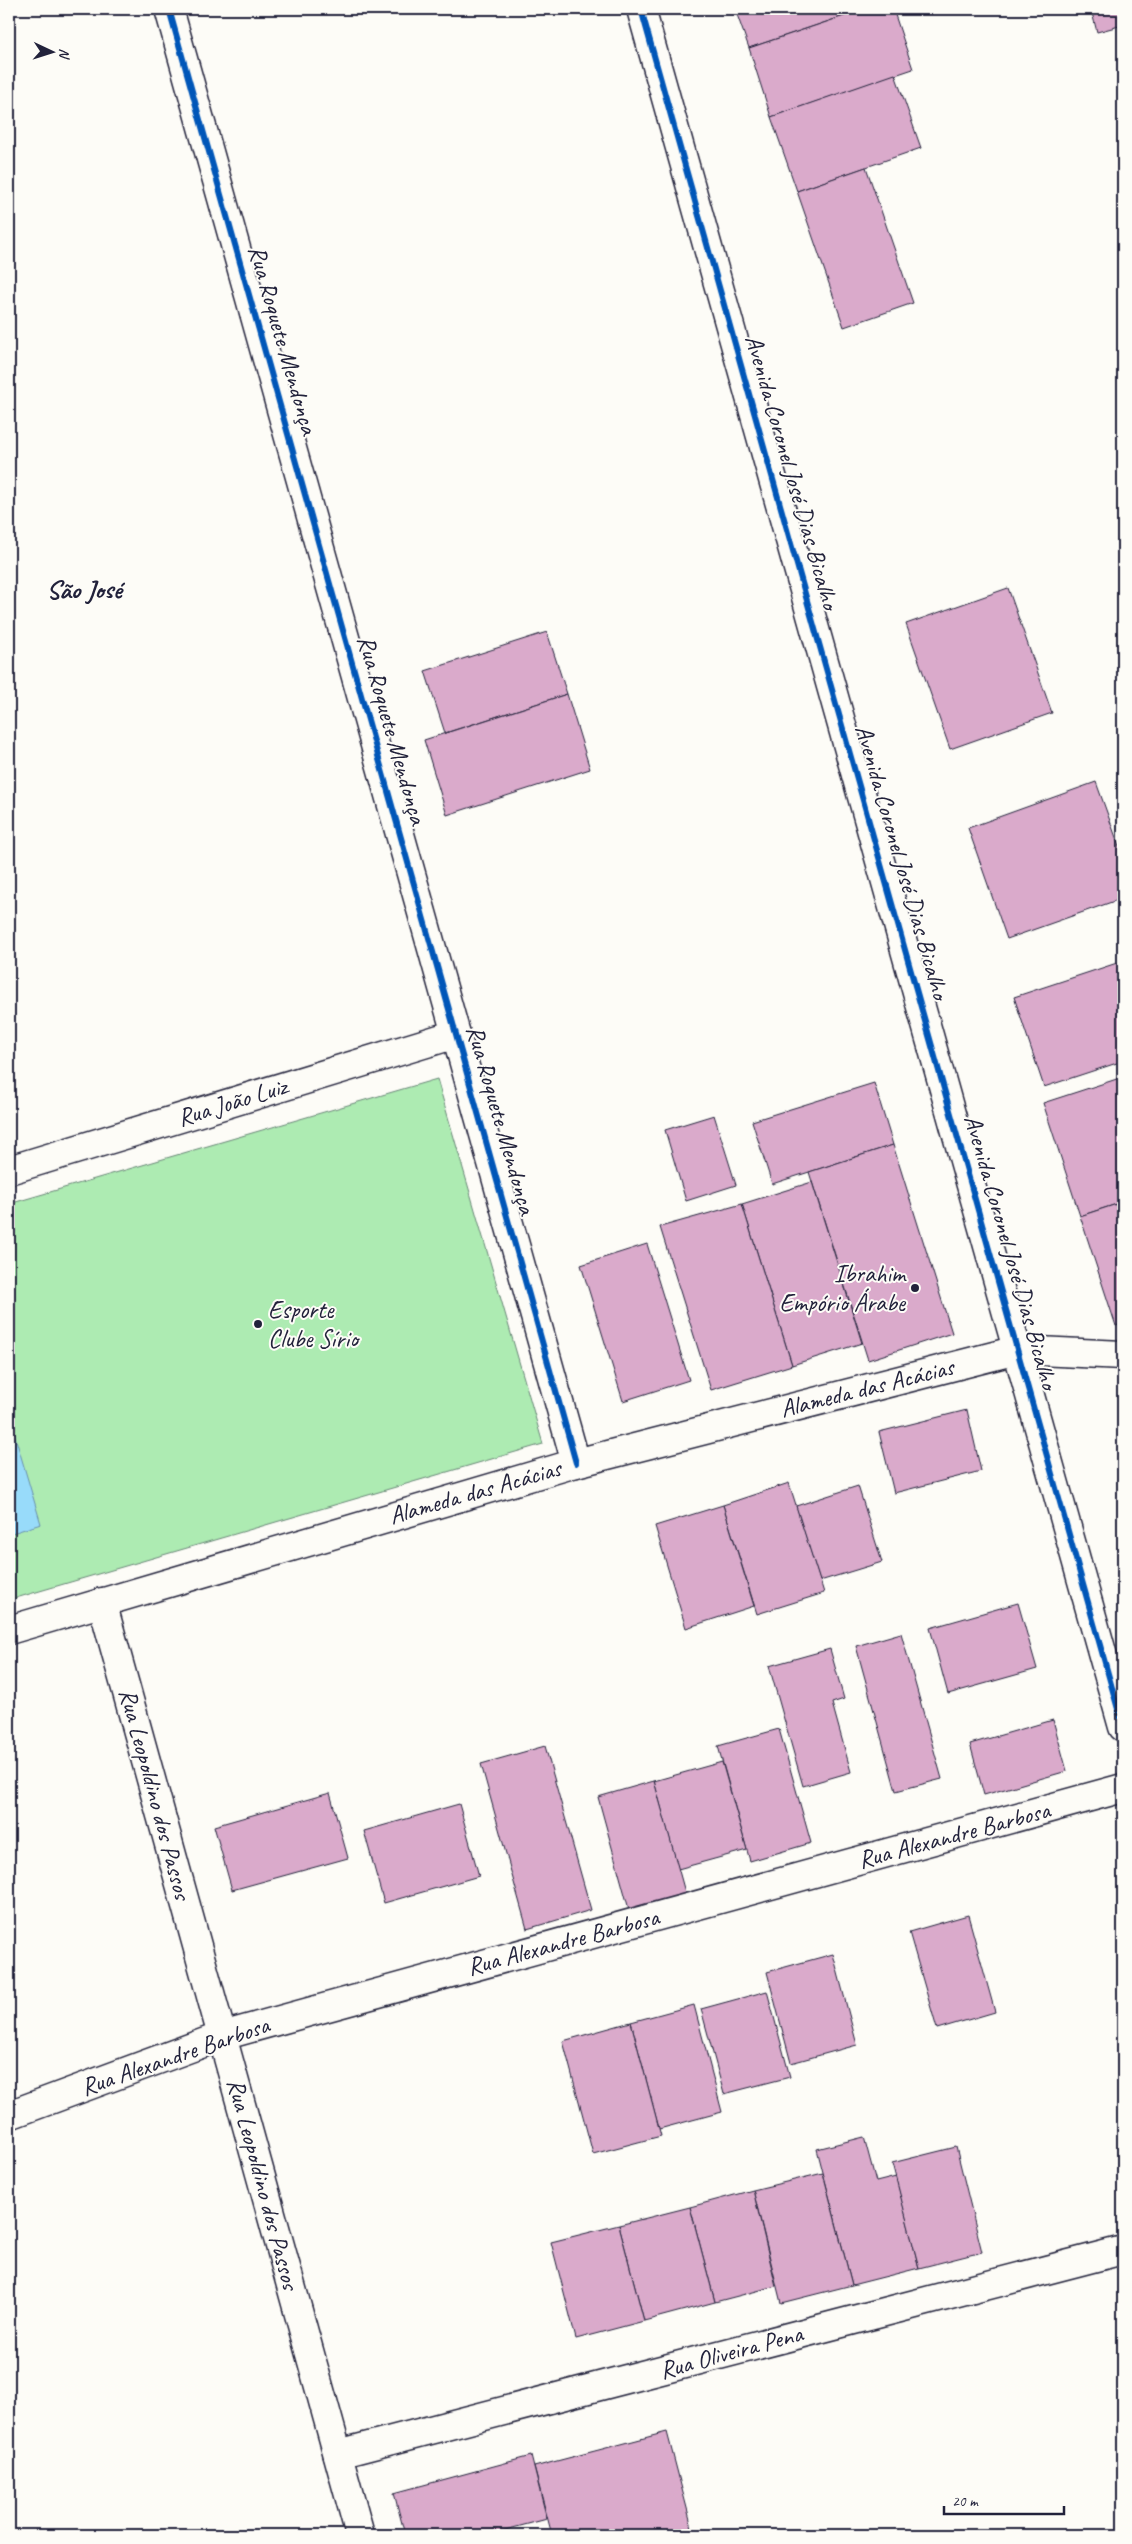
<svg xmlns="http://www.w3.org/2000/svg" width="1132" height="2544" viewBox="0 0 1132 2544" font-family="Caveat,sans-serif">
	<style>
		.green { fill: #adebb2; stroke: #688676 }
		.water { fill: #98dbfa; stroke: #6991ae }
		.building { fill: #daaacb; stroke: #22223b }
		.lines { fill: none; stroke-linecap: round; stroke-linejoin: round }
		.minor-casing { stroke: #22223b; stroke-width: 31 }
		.tertiary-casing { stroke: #22223b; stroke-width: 31 }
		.minor { stroke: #fdfcf7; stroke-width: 28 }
		.tertiary { stroke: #fdfcf7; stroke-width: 28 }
		.cycleway-casing { stroke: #fdfcf7; stroke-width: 9 }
		.cycleway { stroke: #0057b8; stroke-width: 6 }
		.poi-dot { fill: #22223b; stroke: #fdfcf7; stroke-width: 2 }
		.labels { text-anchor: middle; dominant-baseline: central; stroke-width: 4; stroke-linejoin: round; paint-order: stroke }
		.street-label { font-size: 25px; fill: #22223b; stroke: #fdfcf7 }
		.poi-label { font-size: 25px; fill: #22223b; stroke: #fdfcf7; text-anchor: end }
		.neighbourhood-label { font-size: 26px; font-weight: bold; fill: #22223b; stroke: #fdfcf7 }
	</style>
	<rect width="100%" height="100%" fill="#fdfcf7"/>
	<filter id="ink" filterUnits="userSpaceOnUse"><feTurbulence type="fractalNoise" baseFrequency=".02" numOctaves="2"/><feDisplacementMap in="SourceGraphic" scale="10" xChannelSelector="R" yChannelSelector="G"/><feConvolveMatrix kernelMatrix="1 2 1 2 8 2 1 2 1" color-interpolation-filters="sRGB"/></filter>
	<g filter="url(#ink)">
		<path class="green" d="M437 1079 543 1444 9 1600V1204Z"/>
		<path class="water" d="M9 1416 41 1524 9 1534Z"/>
		<g class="building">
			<path d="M735 9H865L749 48Z"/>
			<path d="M865 9H893L913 69 771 117 749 48Z"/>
			<path d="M1091 9H1123V25L1097 32Z"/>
			<path d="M895 74 921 148 797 191 771 117Z"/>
			<path d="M866 167 913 303 844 327 797 191Z"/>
			<path d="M1008 588 1052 713 950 749 906 624Z"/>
			<path d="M547 632 567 694 445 733 425 671Z"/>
			<path d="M567 694 590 769 447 815 424 740Z"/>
			<path d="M1096 782 1123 857V898L1007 939 968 828Z"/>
			<path d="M1123 961V1061L1044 1087 1014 997Z"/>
			<path d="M1123 1077V1202L1080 1216 1043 1103Z"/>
			<path d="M874 1083 893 1145 772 1184 752 1121Z"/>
			<path d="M714 1115 736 1185 686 1201 665 1130Z"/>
			<path d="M893 1145 952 1333 868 1360 809 1172Z"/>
			<path d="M812 1182 862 1343 792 1365 742 1204Z"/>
			<path d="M1123 1202V1323L1116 1326 1080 1216Z"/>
			<path d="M742 1204 792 1365 711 1390 660 1227Z"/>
			<path d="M647 1244 689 1380 623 1401 581 1265Z"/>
			<path d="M967 1410 981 1471 894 1493 879 1432Z"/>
			<path d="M789 1483 824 1593 757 1614 723 1505Z"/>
			<path d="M858 1486 882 1562 820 1581 796 1506Z"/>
			<path d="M723 1505 754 1606 686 1628 655 1526Z"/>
			<path d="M1018 1603 1037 1669 948 1694 930 1628Z"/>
			<path d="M901 1633 942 1779 896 1791 856 1646Z"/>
			<path d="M830 1649 844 1699 832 1703 851 1772 803 1786 769 1666Z"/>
			<path d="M1053 1720 1067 1771 984 1795 970 1744Z"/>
			<path d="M779 1729 811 1843 750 1861 718 1746Z"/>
			<path d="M545 1746 591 1910 527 1929 481 1764Z"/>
			<path d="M722 1762 747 1850 678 1869 654 1781Z"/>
			<path d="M654 1781 686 1896 630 1913 598 1797Z"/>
			<path d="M330 1793 348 1858 232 1890 214 1826Z"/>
			<path d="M459 1804 479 1876 384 1903 364 1831Z"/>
			<path d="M968 1915 995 2012 937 2029 909 1932Z"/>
			<path d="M833 1954 857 2045 791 2063 767 1972Z"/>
			<path d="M767 1991 790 2077 724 2094 701 2009Z"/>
			<path d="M694 2005 722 2112 659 2129 631 2022Z"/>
			<path d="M631 2022 661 2136 593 2154 563 2041Z"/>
			<path d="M864 2137 876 2182 896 2177 919 2268 852 2285 817 2149Z"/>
			<path d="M956 2147 982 2252 919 2268 892 2163Z"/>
			<path d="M823 2173 852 2285 781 2303 753 2190Z"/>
			<path d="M753 2190 776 2286 715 2302 690 2207Z"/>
			<path d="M690 2207 715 2302 644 2321 619 2225Z"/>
			<path d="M619 2225 644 2321 576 2339 551 2242Z"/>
			<path d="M667 2432 694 2535H552L534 2467Z"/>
			<path d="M531 2456 547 2519 486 2535H405L394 2493Z"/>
		</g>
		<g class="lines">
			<defs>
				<g id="minor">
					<path d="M169 9 576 1463"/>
					<path d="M9 1170 456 1034"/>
					<path d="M102 1602 360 2535"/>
					<path d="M9 1630 576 1463 1017 1350 1123 1355"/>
					<path d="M9 2115 222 2036 1123 1788"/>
					<path d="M338 2454 1123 2250"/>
				</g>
				<path id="tertiary" d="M641 9 1123 1727"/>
			</defs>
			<use href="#minor" class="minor-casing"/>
			<use href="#tertiary" class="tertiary-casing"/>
			<use href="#minor" class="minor"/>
			<use href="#tertiary" class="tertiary"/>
			<defs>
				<g id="cycleway">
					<path d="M169 9 576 1463"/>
					<path d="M641 9 1123 1727"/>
				</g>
			</defs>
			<use href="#cycleway" class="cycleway-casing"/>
			<use href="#cycleway" class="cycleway"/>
		</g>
	</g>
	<g class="poi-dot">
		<circle cx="915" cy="1288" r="5"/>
		<circle cx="258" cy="1324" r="5"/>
	</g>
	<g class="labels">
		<g class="street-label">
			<text transform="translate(283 340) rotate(74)">Rua Roquete Mendonça</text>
			<text transform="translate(792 472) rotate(74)">Avenida Coronel José Dias Bicalho</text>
			<text transform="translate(392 730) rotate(74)">Rua Roquete Mendonça</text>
			<text transform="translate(902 862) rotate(74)">Avenida Coronel José Dias Bicalho</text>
			<text transform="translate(232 1102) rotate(-17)">Rua João Luiz</text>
			<text transform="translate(501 1120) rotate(74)">Rua Roquete Mendonça</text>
			<text transform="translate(1011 1252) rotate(74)">Avenida Coronel José Dias Bicalho</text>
			<text transform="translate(867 1388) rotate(-14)">Alameda das Acácias</text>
			<text transform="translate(475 1492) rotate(-16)">Alameda das Acácias</text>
			<text transform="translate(155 1794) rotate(75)">Rua Leopoldino dos Passos</text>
			<text transform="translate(954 1835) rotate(-15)">Rua Alexandre Barbosa</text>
			<text transform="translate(563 1942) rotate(-15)">Rua Alexandre Barbosa</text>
			<text transform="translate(175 2056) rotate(-19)">Rua Alexandre Barbosa</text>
			<text transform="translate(263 2184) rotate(75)">Rua Leopoldino dos Passos</text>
			<text transform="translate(731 2352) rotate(-15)">Rua Oliveira Pena</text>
		</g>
		<g class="poi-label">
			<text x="905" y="1274">Ibrahim<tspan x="905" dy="29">Empório Árabe</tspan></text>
			<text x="268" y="1310" text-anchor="start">Esporte<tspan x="268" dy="29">Clube Sírio</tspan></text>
		</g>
		<g class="neighbourhood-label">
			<text x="84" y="589">São José</text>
		</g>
	</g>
	<rect width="1132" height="2544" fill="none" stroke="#fdfcf7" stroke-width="30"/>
	<rect x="15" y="15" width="1102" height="2514" fill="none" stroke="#22223b" stroke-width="2" filter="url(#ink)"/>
	<g transform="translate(52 52) rotate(94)" stroke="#fdfcf7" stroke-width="4" paint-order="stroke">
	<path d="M0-4L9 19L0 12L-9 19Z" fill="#22223b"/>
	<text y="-8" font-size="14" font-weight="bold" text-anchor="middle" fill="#22223b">N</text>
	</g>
	<path d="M944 2506v8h120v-8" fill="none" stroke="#22223b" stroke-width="2.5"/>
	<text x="952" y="2506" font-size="15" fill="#22223b" stroke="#fdfcf7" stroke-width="4" paint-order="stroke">20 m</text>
</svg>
